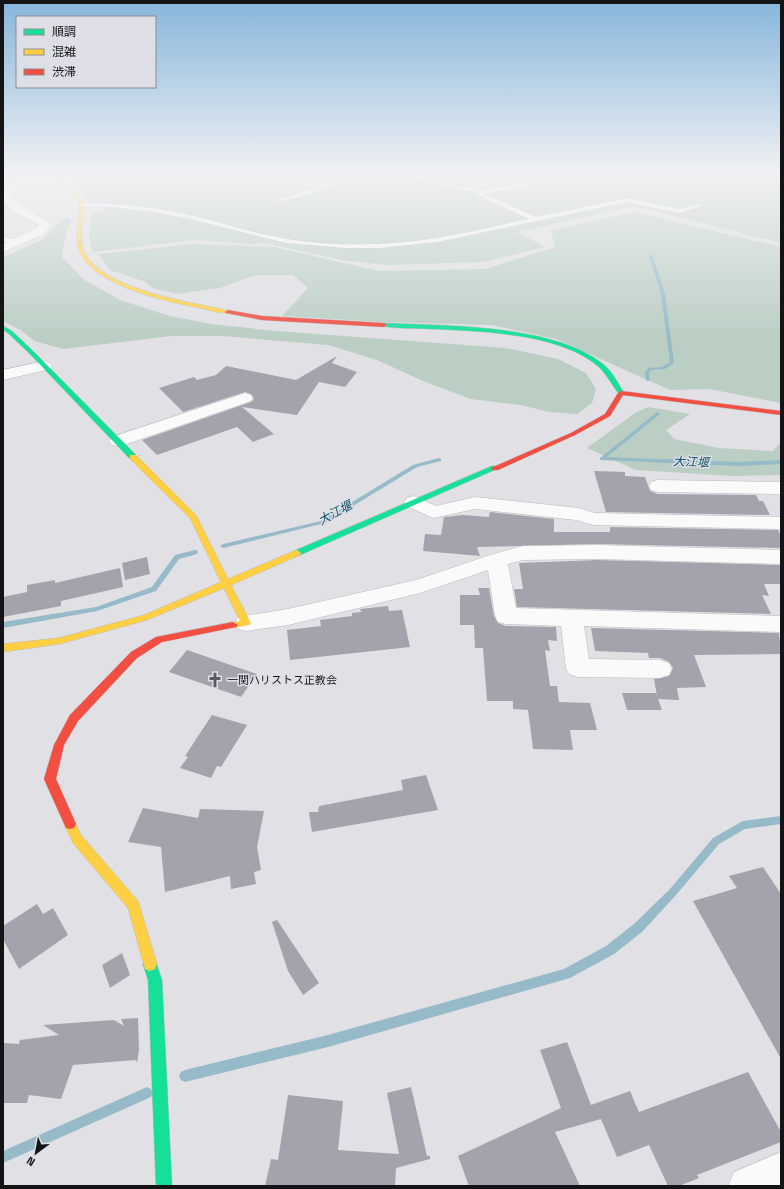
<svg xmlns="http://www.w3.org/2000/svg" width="784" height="1189" viewBox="0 0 784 1189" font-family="'Space Grotesk','Noto Sans JP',sans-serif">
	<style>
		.green { fill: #bacec3 }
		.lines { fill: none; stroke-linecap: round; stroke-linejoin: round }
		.stream { fill: #97bac8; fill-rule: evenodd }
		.building { fill: #a4a3ad }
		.lane-casing { stroke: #bdbdc0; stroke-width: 1 }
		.street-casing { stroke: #bdbdc0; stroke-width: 1 }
		.fast-casing { stroke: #bdbdc0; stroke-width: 1 }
		.slow-casing { stroke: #bdbdc0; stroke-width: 1 }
		.jam-casing { stroke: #bdbdc0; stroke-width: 1 }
		.lane { fill: #fafafb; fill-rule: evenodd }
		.street { fill: #fafafb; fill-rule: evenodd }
		.fast { fill: #16e098; fill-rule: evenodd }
		.slow { fill: #ffcf43; fill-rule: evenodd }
		.jam { fill: #f24e42; fill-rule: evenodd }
		.labels { text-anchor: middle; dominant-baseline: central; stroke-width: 3; stroke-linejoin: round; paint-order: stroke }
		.poi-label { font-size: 11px; fill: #141417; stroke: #dedee7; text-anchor: start }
		.water-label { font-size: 12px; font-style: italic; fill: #0c5064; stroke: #dedee7 }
	</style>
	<rect width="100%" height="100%" fill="#e0e0e5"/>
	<g class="green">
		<path d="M76 175H781V243L633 206 518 232 545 247 484 262 387 265 341 260 266 243 253 244 196 240 93 252 89 239 91 213 104 209 93 201 87 199 72 179Z"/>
		<path d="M635 212 781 247V403L709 389 670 390 556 339 492 325 383 322 282 316 308 288 293 275H256L220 288 177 294 153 288 143 281 110 270 98 254 192 244 275 247 378 271 485 269 555 247 551 230Z"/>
		<path d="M66 217 72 220 66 234 62 257 83 279 120 300 170 316 211 324 276 331 505 348 558 359 586 373 596 389 592 403 577 414 549 412 521 405 471 399 423 381 377 360 328 345 223 336H171L63 349 35 341 20 330 3 321V257L40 241Z"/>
		<path d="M648 407 690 414 666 430 674 439 719 448 773 451 781 442V475L733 476 636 470 587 448 635 413Z"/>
	</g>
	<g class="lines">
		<g class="stream">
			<path d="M651 255 653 256 665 294 674 363 665 369 651 370 649 373 650 380 648 381 646 380 645 373 648 368 662 367 670 362 661 294 649 256Z"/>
			<path d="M657 412 660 414 659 415 607 457 738 462 781 460V464L738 466 600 460V458Z"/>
			<path d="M439 458 441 459V461L417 467 325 523 223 548 220 546 223 544 321 521 413 465Z"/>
			<path d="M195 550H197L198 552 197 554 179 559 156 591 97 611 3 628V622L96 607 152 587 175 555Z"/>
			<path d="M781 816V824L745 829 719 844 676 895 642 932 614 954 570 978 328 1047 185 1082 181 1080 179 1076 181 1072 185 1070 328 1035 564 969 606 946 634 924 670 889 713 838 743 821Z"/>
			<path d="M147 1087 151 1089 153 1093 151 1097 3 1163V1151Z"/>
		</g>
	</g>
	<g class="building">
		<path d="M337 356 332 363 357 372 345 387 319 382 297 415 242 407 274 434 253 442 237 427 157 455 142 440 251 402 254 399 251 394 245 392 183 412 159 388 194 377 197 380 216 375 226 366 296 380Z"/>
		<path d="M594 471 625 472V476L645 477 650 491 658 494 756 495 759 501H763L770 515 606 512Z"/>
		<path d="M490 512 554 519V532H610V527L778 530 781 536V548L597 544 477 547 480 556 423 551 425 534 441 535 444 517 463 515 489 517Z"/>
		<path d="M147 557 150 574 125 580 122 563Z"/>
		<path d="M597 560 781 565V584H764L769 596 762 595 771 614 517 607 514 589H523L519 563Z"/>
		<path d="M120 568 123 587 61 601V606L3 617V597L27 592V585L55 580V583Z"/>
		<path d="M478 588H489L494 616 498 623 506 626 556 627 557 641 548 640 550 651 545 650 550 686H557L559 702 590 703 597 730H570L573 750 533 749 528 710 513 709V701H487L483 648H475L474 625H460V595H480Z"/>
		<path d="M388 606 389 611 402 610 410 647 290 660 287 630 321 626 320 620 352 616V613L361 612 360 609Z"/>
		<path d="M591 628 779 633 781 654 694 655 706 687 677 688 679 700 658 699 662 710H627L622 693H656L657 696 654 679 669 676 673 668 669 662 660 658H649L648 653 595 651Z"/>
		<path d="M187 650 257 674 241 697 169 672Z"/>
		<path d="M212 715 247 725 221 767 217 766 211 778 180 768 188 757 185 756Z"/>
		<path d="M426 775 438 810 312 832 309 812H318L319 806 403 790 401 780Z"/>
		<path d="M143 808 198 818 200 809 264 811 257 847 261 870 254 872 256 884 231 889 230 876 165 892 161 847 128 842Z"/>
		<path d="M763 867 781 894V1059L693 901 737 888 729 876Z"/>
		<path d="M37 904 43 914 53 908 68 935 19 969 3 939V926Z"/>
		<path d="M277 920 319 983 303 995 288 971 272 922Z"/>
		<path d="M122 953 130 975 110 988 102 965Z"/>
		<path d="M138 1018 139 1050 137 1063 136 1060 73 1065 61 1099 29 1095 27 1103H3V1043L19 1044 20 1040 59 1035 43 1025 114 1020 124 1026 121 1019Z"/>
		<path d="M567 1042 591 1105 630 1091 639 1112 748 1072 781 1132V1142L697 1175 699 1178 679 1186H668L649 1145 617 1157 601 1119 555 1132 580 1186H469L458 1156 561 1108 540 1050Z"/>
		<path d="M411 1087 427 1156H430V1159L396 1168 395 1186H265L271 1159 278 1160 288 1095 343 1101 338 1150 399 1154 387 1093Z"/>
	</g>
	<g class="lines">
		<defs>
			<g id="lane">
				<path d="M355 175H362L300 197 279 202 276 200Z"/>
				<path d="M390 175H399L472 188 479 191 574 175H584L484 194 536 217 627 198 679 209 698 204 701 206 679 213 627 202 437 242 380 248H346L286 243 191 219 154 212 114 207H82L79 205 82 203C119 203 156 207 193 216 224 223 255 234 287 239 336 247 388 246 437 238 468 233 498 225 529 219L470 191Z"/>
				<path d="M3 237 20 241 21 242 18 244 3 241Z"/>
			</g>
			<g id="street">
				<path d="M19 175H31L22 181 10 196 21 206 48 221 50 228 42 235 3 252V244L38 227V224L13 211 3 201V192Z"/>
				<path d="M45 361 50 363 53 366 50 369 3 380V370Z"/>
				<path d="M245 393 251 395 253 398 251 401 124 445 118 446 112 445 109 441 112 437Z"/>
				<path d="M658 480 781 482V494L658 492 651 490 649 486 651 482Z"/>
				<path d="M414 496 436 506 475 497 579 508 595 513 781 517V529L593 525 576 520 475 509 433 518 407 506 404 502 407 498Z"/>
				<path d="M597 545 781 550V564L597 559 523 560 508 564 516 608 781 616V632L584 626 589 659 660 660 669 663 672 669 669 675 660 678 578 677 569 674 566 668 561 626 506 624 498 622 495 616 488 570 420 593 288 625 246 631 238 629 235 623 238 617 288 609 416 580 490 555 523 546Z"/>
				<path d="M781 1152V1186H728L734 1172Z"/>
			</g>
			<g id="fast">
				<path d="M384 323C446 326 553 324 603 364 612 371 618 383 624 393L619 394C612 385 607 375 599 367 561 333 479 331 431 329 415 328 398 329 382 326V324Z"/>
				<path d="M3 326 12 331 33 351 136 455V459H130L29 353 8 333 3 330Z"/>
				<path d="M492 466H498L499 468 300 555 297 556 293 553 294 551Z"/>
				<path d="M150 957 155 959 162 980 172 1186H156L148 980 143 964 145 959Z"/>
			</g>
			<g id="slow">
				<path d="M44 175C61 174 75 193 84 205 83 219 79 237 84 251 101 290 192 302 230 311V313C221 314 209 310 200 308 165 301 95 287 79 251 74 237 79 219 80 205L67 187Z"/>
				<path d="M130 455H136L196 515 228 579 294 551 297 550 301 553 300 555 231 585 251 623 249 625 233 628 230 627 228 625 230 623 240 621 224 588 147 620 59 644 3 652V644L59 638 144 615 221 582 190 518 130 459Z"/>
				<path d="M70 819 74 820 81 835 138 901 157 964 155 969 150 971 145 969 128 908 73 843 64 824 66 820Z"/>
			</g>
			<g id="jam">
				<path d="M228 310 262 316 384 323 387 325 384 327 262 320 226 313 225 312Z"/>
				<path d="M621 391 781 411V415L623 395 610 416 575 435 498 470H492L491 468 571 433 605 414 618 393Z"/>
				<path d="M233 622 238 625 236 627 162 642 137 658 78 721 64 745 56 779 76 824 74 828 70 829 66 828 44 779 54 745 70 715 131 652 156 637Z"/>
			</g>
		</defs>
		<use href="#lane" class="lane-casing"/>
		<use href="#street" class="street-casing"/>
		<use href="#fast" class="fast-casing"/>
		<use href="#slow" class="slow-casing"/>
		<use href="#jam" class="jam-casing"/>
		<use href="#lane" class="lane"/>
		<use href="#street" class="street"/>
		<use href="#fast" class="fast"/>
		<use href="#slow" class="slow"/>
		<use href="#jam" class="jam"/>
	</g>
	<linearGradient id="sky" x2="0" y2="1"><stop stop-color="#87b6db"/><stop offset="0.51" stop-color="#f1f1f3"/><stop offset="1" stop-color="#f1f1f3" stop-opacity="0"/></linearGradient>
	<rect width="784" height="341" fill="url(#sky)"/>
	<defs>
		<symbol id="church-bare" viewBox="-9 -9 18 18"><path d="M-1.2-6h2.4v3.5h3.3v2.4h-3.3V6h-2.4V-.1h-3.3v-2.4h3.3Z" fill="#5b5b5f" stroke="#dedee7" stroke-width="2.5" paint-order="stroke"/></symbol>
	</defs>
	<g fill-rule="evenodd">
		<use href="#church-bare" x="204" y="669" width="22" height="22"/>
	</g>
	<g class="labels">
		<g class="poi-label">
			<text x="227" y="680">一関ハリストス正教会</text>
		</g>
		<g class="water-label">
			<text transform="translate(691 462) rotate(2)">大江堰</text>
			<text transform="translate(335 513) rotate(-28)">大江堰</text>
		</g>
	</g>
	<rect width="784" height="1189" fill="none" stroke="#141417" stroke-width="8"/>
	<rect x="16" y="16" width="140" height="72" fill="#dedee7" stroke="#8d8d94"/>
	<rect x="24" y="29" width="20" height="6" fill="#16e098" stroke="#8d8d94"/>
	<text x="52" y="36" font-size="12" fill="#141417">順調</text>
	<rect x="24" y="49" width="20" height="6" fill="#ffcf43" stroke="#8d8d94"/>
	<text x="52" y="56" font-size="12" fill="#141417">混雑</text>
	<rect x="24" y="69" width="20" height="6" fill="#f24e42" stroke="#8d8d94"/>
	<text x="52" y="76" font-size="12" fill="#141417">渋滞</text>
	<g transform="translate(36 1153) rotate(212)" stroke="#dedee7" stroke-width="3" paint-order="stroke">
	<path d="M0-3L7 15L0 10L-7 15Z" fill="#141417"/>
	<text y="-6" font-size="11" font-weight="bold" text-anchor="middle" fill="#141417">N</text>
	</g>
</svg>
